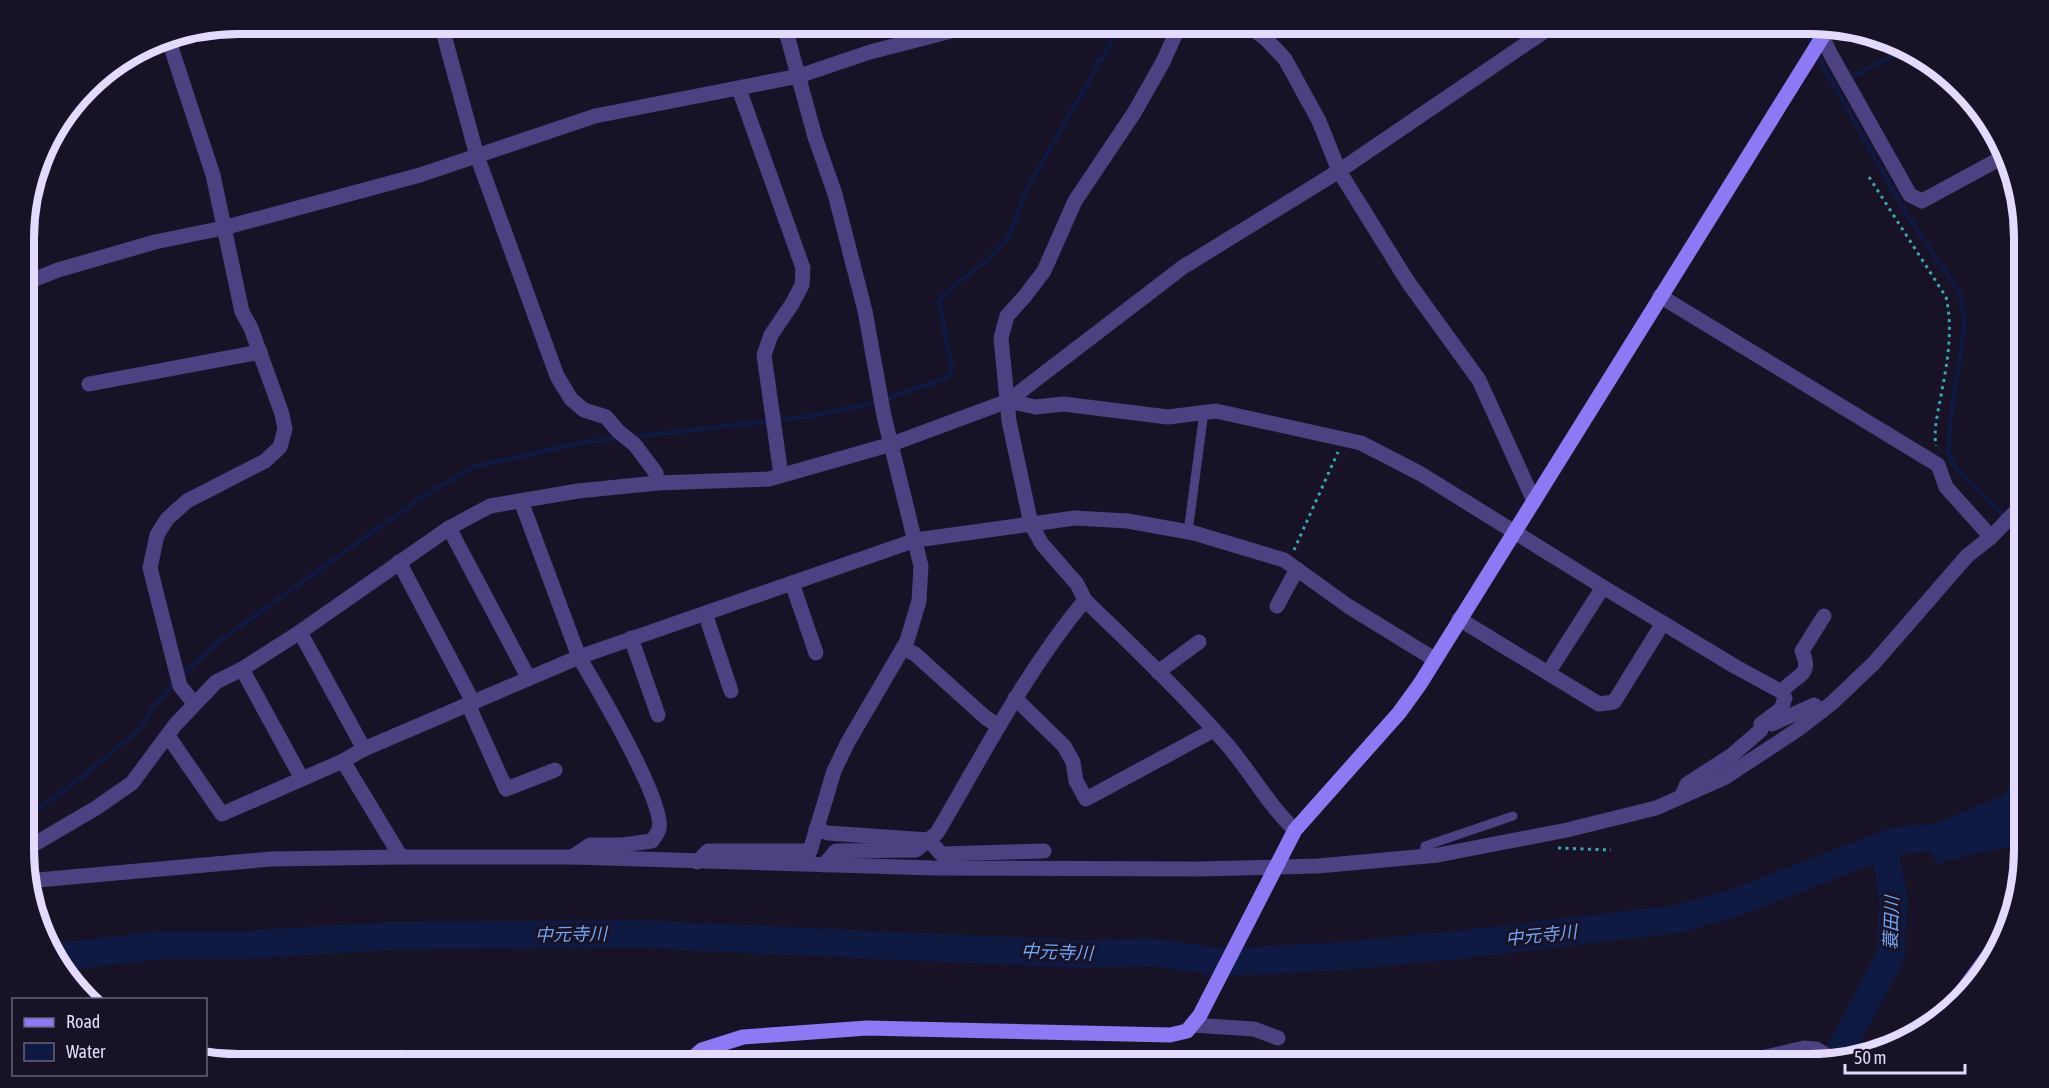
<svg xmlns="http://www.w3.org/2000/svg" width="2049" height="1088" viewBox="0 0 2049 1088" font-family="'Asap Condensed','Noto Sans JP',sans-serif">
	<style>
		.water { fill: #0f1a42 }
		.lines { fill: none; stroke-linecap: round; stroke-linejoin: round }
		.stream { stroke: #0f1a42; stroke-width: 4.5 }
		.river { stroke: #0f1a42; stroke-width: 28 }
		.path { stroke: #3aa6b0; stroke-width: 3; stroke-dasharray: 3 4.5; stroke-linecap: butt }
		.lane { stroke: #4c4181; stroke-width: 9 }
		.street { stroke: #4c4181; stroke-width: 15 }
		.secondary { stroke: #8d79f4; stroke-width: 15 }
		.labels { text-anchor: middle; dominant-baseline: central; stroke-width: 6; stroke-linejoin: round; paint-order: stroke }
		.water-label { font-size: 18px; font-style: italic; fill: #71a5f3; stroke: #181226 }
		.rim { fill: none; stroke: #e3dafc; stroke-width: 8 }
	</style>
	<rect width="100%" height="100%" fill="#181226"/>
	<path class="water" d="M2025 757V829L2011 847 1978 853 1937 864 1919 830 2004 795Z"/>
	<g class="lines">
		<g class="stream">
			<path d="M1802 24 1812 46"/>
			<path d="M1816 53 1907 215 1960 293 1965 324 1951 416 1948 453 1956 469 2024 535"/>
			<path d="M1849 79 1908 48"/>
			<path d="M633 437 812 416 877 402 947 378 952 369 939 301 945 293 987 260 1009 237 1026 191 1097 67 1098 61 1102 60 1119 24"/>
			<path d="M182 675 218 642 419 499 473 467 585 442 622 438"/>
			<path d="M26 817 69 787 133 735 148 717 150 711 176 681"/>
		</g>
		<g class="river">
			<path d="M59 957 161 945H244L389 936 637 934 1080 954 1152 952 1213 961H1250L1342 956 1467 944 1677 919 1734 903 1895 841 1940 837 1961 833"/>
			<path d="M1835 1060 1891 955V929L1894 902 1884 845"/>
		</g>
		<g class="path">
			<path d="M1869 177 1946 297C1953 327 1948 360 1942 390 1939 409 1933 427 1936 446"/>
			<path d="M1294 550 1338 452"/>
			<path d="M1558 848 1611 850"/>
		</g>
		<g class="lane">
			<path d="M1188 532 1204 412"/>
			<path d="M1423 857 1425 846 1513 816"/>
		</g>
		<g class="street">
			<path d="M441 24 477 156 557 376 571 399 584 410 606 417 618 431 635 445 656 473 657 483"/>
			<path d="M1180 24 1163 62 1134 113 1075 201 1044 271 1025 296 1007 316 1001 338 1009 421 1031 524 1042 544 1077 584 1085 600C1132 646 1180 691 1224 741 1249 769 1268 805 1295 830"/>
			<path d="M1246 24 1266 39 1285 59 1319 121 1339 171 1408 282 1479 380 1534 501"/>
			<path d="M1817 26 1831 55 1910 195 1922 201 2003 157"/>
			<path d="M168 38 213 175 242 312 251 328 282 414 285 429 280 447 265 461 187 501 167 519 157 535 150 568 180 686 194 703"/>
			<path d="M739 89 803 268 802 285 792 304 771 335 764 355 781 475"/>
			<path d="M25 283 58 270 155 242 223 228 420 175 595 116 799 76 870 52 959 29 970 24"/>
			<path d="M1660 296 1938 465 1946 487 1991 537"/>
			<path d="M89 384 260 352"/>
			<path d="M1008 401 1036 407 1063 404 1168 417 1216 411 1361 443 1421 474 1603 587 1736 667 1782 692 1785 698 1781 709 1761 724V730L1732 755 1687 784 1683 793"/>
			<path d="M521 501 579 657 916 540 1075 518 1128 521 1194 533 1284 560 1348 606 1434 659"/>
			<path d="M449 528 528 677"/>
			<path d="M399 562 473 702"/>
			<path d="M792 583 816 653"/>
			<path d="M1277 606 1297 569"/>
			<path d="M705 613 731 691"/>
			<path d="M1459 619 1599 704 1614 702 1663 623"/>
			<path d="M300 632 364 749"/>
			<path d="M631 638 658 715"/>
			<path d="M903 648 915 654 986 718 999 726"/>
			<path d="M242 669 302 779"/>
			<path d="M1158 672 1199 642"/>
			<path d="M1548 673 1603 587"/>
			<path d="M1782 692C1793 675 1814 678 1802 651L1824 616"/>
			<path d="M1015 698 1064 746 1073 762 1076 781 1086 799 1214 730"/>
			<path d="M468 704 506 789 555 770"/>
			<path d="M1772 724 1814 705 1822 711"/>
			<path d="M168 736 222 814 343 761 364 749 579 657C595 684 666 803 659 829 658 833 654 838 652 841L622 845H590L572 857"/>
			<path d="M343 761 401 857"/>
			<path d="M816 829 828 833 929 840 941 854 1044 851"/>
			<path d="M26 849 96 808 132 783 175 725 216 682 242 669 300 632 449 528 490 506 578 491 657 483 769 479 892 444 1008 401 1183 267 1339 171 1555 24"/>
			<path d="M697 862 708 851H810L834 771 848 742 907 641 919 601 921 566 884 416 865 311 835 194 815 137 784 24"/>
			<path d="M824 865 836 851 916 850 937 833C984 753 1026 671 1085 600"/>
			<path d="M27 881 271 859 401 857H572L933 868 1198 869 1318 866 1438 855 1567 830 1656 808 1724 778 1797 730 1832 703 1874 663 1967 556 1991 537 2024 503"/>
			<path d="M1192 1025 1254 1029 1278 1038"/>
			<path d="M399 1064 400 1057"/>
			<path d="M1736 1064 1804 1048 1816 1049 1835 1060"/>
		</g>
		<g class="secondary">
			<path d="M1982 113 2006 164"/>
			<path d="M1963 990 2006 932"/>
			<path d="M686 1064 702 1050 743 1037 867 1028 1170 1035 1187 1031 1200 1015 1295 830 1399 713 1420 684 1828 28"/>
		</g>
	</g>
	<g class="labels">
		<g class="water-label">
			<text transform="translate(1891 923) rotate(-88)">蓑田川</text>
			<text transform="translate(571 934) rotate(-1)">中元寺川</text>
			<text transform="translate(1541 935) rotate(-6)">中元寺川</text>
			<text transform="translate(1057 952) rotate(2)">中元寺川</text>
		</g>
	</g>
	<path d="M0 0H2049V1088H0ZM238 34H1810A204 204 0 0 1 2014 238V850A204 204 0 0 1 1810 1054H238A204 204 0 0 1 34 850V238A204 204 0 0 1 238 34Z" fill="#181226" fill-rule="evenodd"/>
	<path class="rim" d="M238 34H1810A204 204 0 0 1 2014 238V850A204 204 0 0 1 1810 1054H238A204 204 0 0 1 34 850V238A204 204 0 0 1 238 34Z"/>
	<rect x="12" y="998" width="195" height="78" fill="#181226" stroke="#69627c" stroke-width="1.5"/>
	<rect x="24" y="1018" width="30" height="9" fill="#8d79f4" stroke="#69627c" stroke-width="1.5"/>
	<text x="66" y="1028" font-size="18" fill="#e3dafc">Road</text>
	<rect x="24" y="1043" width="30" height="18" fill="#0f1a42" stroke="#69627c" stroke-width="1.5"/>
	<text x="66" y="1058" font-size="18" fill="#e3dafc">Water</text>
	<path d="M1845 1064v9h120v-9" fill="none" stroke="#e3dafc" stroke-width="3"/>
	<text x="1854" y="1064" font-size="18" fill="#e3dafc" stroke="#181226" stroke-width="4.5" paint-order="stroke">50 m</text>
</svg>
